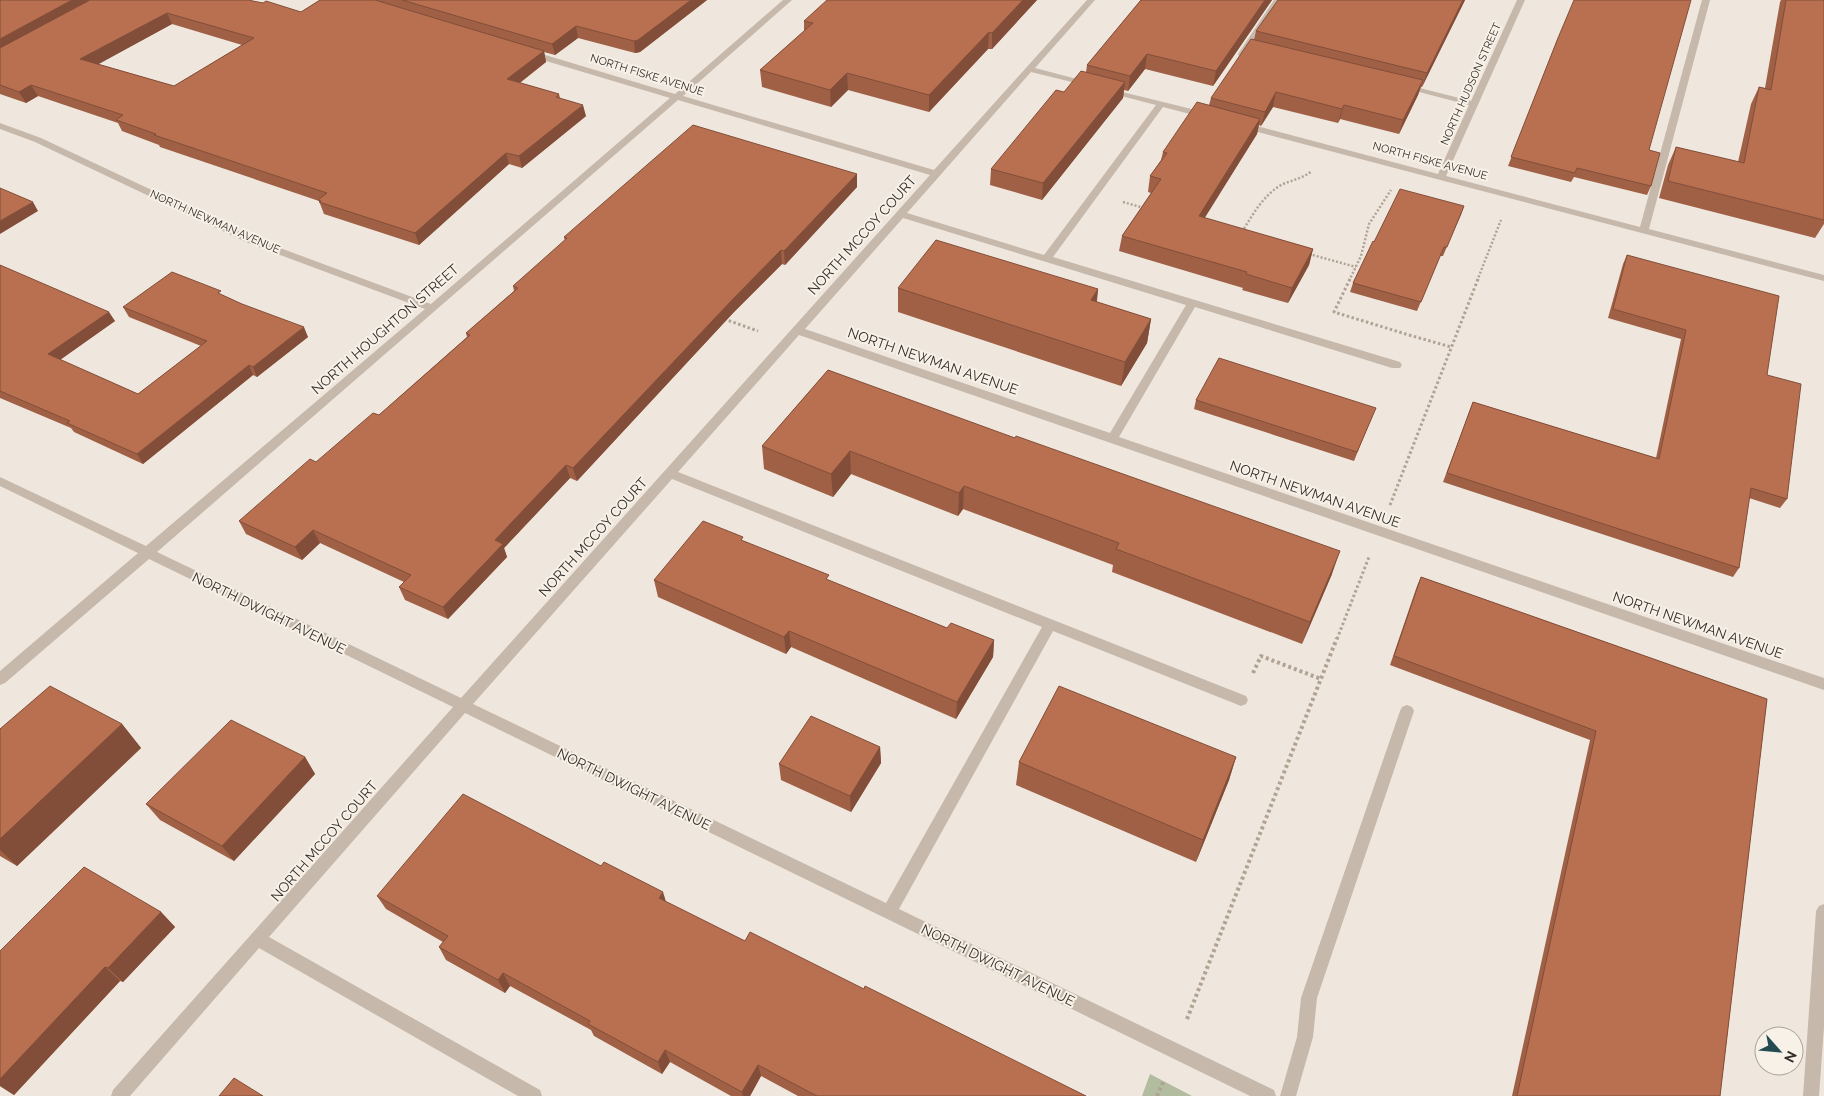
<svg xmlns="http://www.w3.org/2000/svg" width="1824" height="1096" viewBox="0 0 1824 1096" font-family="Raleway,sans-serif">
	<style>
		.green { fill: #b1bd9e }
		.lines { fill: none; stroke-linecap: round; stroke-linejoin: round }
		.path-far2 { stroke: #b1a294; stroke-width: 2.5; stroke-dasharray: 2 2; stroke-linecap: butt }
		.path-far1 { stroke: #b1a294; stroke-width: 3; stroke-dasharray: 2.5 2.5; stroke-linecap: butt }
		.path { stroke: #b1a294; stroke-width: 4; stroke-dasharray: 3 3; stroke-linecap: butt }
		.minor { fill: #c6b8aa; fill-rule: evenodd }
		.wall { fill: #9f6046; fill-rule: evenodd }
		.shaded-wall { fill: #824e39 }
		.building { fill: #b97051; stroke: #824e39; fill-rule: evenodd }
		.labels { text-anchor: middle; dominant-baseline: central; stroke-width: 4; stroke-linejoin: round; paint-order: stroke }
		.far-street-label { font-size: 11px; fill: #342d29; stroke: #f7f1e8 }
		.street-label { font-size: 14px; fill: #342d29; stroke: #f7f1e8 }
	</style>
	<rect width="100%" height="100%" fill="#efe7dd"/>
	<path class="green" d="M1150 1074 1192 1096H1142Z"/>
	<g class="lines">
		<g class="path-far2">
			<path d="M1123 202 1144 208"/>
			<path d="M1242 232C1253 214 1264 194 1283 184 1293 180 1303 178 1312 171"/>
			<path d="M1309 254 1356 267"/>
			<path d="M1349 281 1361 256 1369 224 1391 190"/>
			<path d="M1477 281 1501 220"/>
		</g>
		<g class="path-far1">
			<path d="M1350 279 1334 312 1409 335"/>
			<path d="M724 319 758 331"/>
			<path d="M1409 335 1451 347"/>
			<path d="M1390 505 1478 279"/>
			<path d="M1337 639 1369 557"/>
		</g>
		<g class="path">
			<path d="M1253 673 1261 656 1321 679"/>
			<path d="M1187 1019 1337 638"/>
			<path d="M1157 1096 1164 1080"/>
		</g>
		<g class="minor">
			<path d="M783 0H792L683 96 934 170 1087 0H1095L1035 68 1092 83V87L1031 72 907 213 1044 255 1156 105 1106 92V88L1208 113V117L1205 118 1163 107 1053 257 1400 362 1402 365 1400 368H1392L1195 307 1119 437 1824 678V690L799 335 678 472 1246 696 1248 700 1246 704 1241 706 1236 704 1053 631 899 909 1274 1090 1276 1096H1250L465 713 269 937 540 1090 542 1096H518L259 948 130 1096H111L113 1090 453 707 149 559 5 683 0 685V671L138 553 0 486V477L146 546 425 309 248 243 35 142 0 129V123L41 138 256 239 431 304 670 98 526 55V51H532L675 94ZM678 100 930 175 461 698 157 552ZM903 218 1186 305 1110 433 805 329ZM672 479 1042 627 886 903 473 704Z"/>
			<path d="M1274 0H1282L1245 56H1239L1238 54Z"/>
			<path d="M1517 0H1525L1446 176 1640 227 1702 0H1710L1649 229 1824 275V281L1239 127 1237 125 1242 122 1438 174 1469 105 1400 87 1404 84 1471 101Z"/>
			<path d="M1407 705 1412 707 1414 711 1317 998 1313 1037 1296 1096H1280L1297 1037 1301 998 1400 711 1402 707Z"/>
			<path d="M1824 904V1027L1819 1096H1803L1816 911 1819 906Z"/>
		</g>
	</g>
	<g class="wall">
		<path d="M0 0 301 12 320 0H707L640 52 635 53 578 38 555 55 544 52 546 62 520 83 559 94 560 98 586 116 522 168 509 164 419 245 324 214 319 201 160 147 159 145 122 131 118 123 38 96 26 103 0 94ZM172 24 242 45 174 86 98 64Z"/>
		<path d="M1037 0 992 49H988L929 112 848 90 831 107 762 87 760 70 804 31V21Z"/>
		<path d="M1141 0H1272L1213 86 1145 69 1128 91 1124 90 1123 98 1042 200 990 185 991 169 1064 92 1086 72 1087 65Z"/>
		<path d="M1465 0 1422 87H1421L1418 95 1399 134 1340 119 1338 123 1273 107 1261 126 1259 125 1257 134 1204 218 1313 249 1309 265 1288 303 1242 290 1243 288 1119 251 1122 236 1151 193 1148 192 1150 176 1161 160 1163 152 1209 105 1211 98 1254 40 1256 31Z"/>
		<path d="M1781 0H1824V224L1815 238 1659 198 1668 165 1676 147 1738 162 1751 104 1759 87 1765 88 1780 2Z"/>
		<path d="M1558 38 1649 150 1651 186 1647 195 1574 177 1571 182 1508 166Z"/>
		<path d="M857 174V187L785 265 782 264 734 312 577 481 570 478 504 548 507 557 448 619 405 600 399 587 404 582 320 543 302 560 246 534 239 521 379 415 467 337 466 333 514 291 513 286 565 241 564 237Z"/>
		<path d="M1464 206 1443 256H1440L1417 311 1350 292 1353 283 1374 242Z"/>
		<path d="M1627 255 1767 375 1787 499 1780 508 1749 498 1739 568 1733 577 1443 482 1473 402 1656 458 1681 339 1608 318 1623 264Z"/>
		<path d="M0 265 115 321 60 360 138 394 201 346 129 317 123 307 222 295 308 337 257 377 253 375 143 464 74 432 71 428 0 398Z"/>
		<path d="M898 288 1098 289 1097 302 1151 319 1147 343 1121 386 898 312Z"/>
		<path d="M828 370 1332 574 1302 644 1112 572 1113 565 963 509 958 516 851 474 833 497 764 469 762 446Z"/>
		<path d="M1196 400 1372 417 1354 461 1194 409Z"/>
		<path d="M744 541 829 581 947 628 994 640 993 657 956 719 791 647 786 654 658 597 654 580Z"/>
		<path d="M1421 577 1767 699 1720 1096H1512L1590 740 1390 665 1417 586Z"/>
		<path d="M122 724 141 748 17 866 0 856V729Z"/>
		<path d="M880 747 881 763 851 812 781 780 779 764Z"/>
		<path d="M305 757 315 774 234 861 160 820 146 804Z"/>
		<path d="M1236 757 1229 780 1196 862 1016 785 1019 762Z"/>
		<path d="M377 896 666 902 745 941 864 989 1086 1096H798L761 1076 750 1096H731L670 1062 662 1074 594 1036 591 1030 510 986 505 993 446 960 439 947 443 942 386 909Z"/>
		<path d="M161 912 175 927 123 982 120 981 14 1095 0 1086V951Z"/>
	</g>
	<g class="shaded-wall">
		<path d="M72 0H98L0 54V39Z"/>
		<path d="M691 0H707L640 52 635 53 634 41Z"/>
		<path d="M1023 0H1037L992 49V33Z"/>
		<path d="M1265 0H1272L1213 86 1216 71Z"/>
		<path d="M1463 0H1465L1422 87 1427 73Z"/>
		<path d="M167 13 172 24 86 71 80 59Z"/>
		<path d="M576 26 578 38 555 55 552 44Z"/>
		<path d="M989 32 988 49 929 112V95Z"/>
		<path d="M544 51 546 62 510 90 507 79Z"/>
		<path d="M1147 54 1145 69 1128 91 1130 76Z"/>
		<path d="M847 73 848 90 831 107 830 90Z"/>
		<path d="M1423 80 1418 95 1399 134 1403 120Z"/>
		<path d="M1125 82 1123 98 1042 200 1043 183Z"/>
		<path d="M31 85 38 96 26 103 19 92Z"/>
		<path d="M1276 92 1273 107 1261 126 1265 112Z"/>
		<path d="M583 105 586 116 522 168 519 156Z"/>
		<path d="M1344 105 1340 119 1338 123 1342 109Z"/>
		<path d="M1260 119 1257 134 1196 232 1199 216Z"/>
		<path d="M506 153 509 164 419 245 415 233Z"/>
		<path d="M857 174V187L785 265 784 251Z"/>
		<path d="M33 202 38 211 0 234V221Z"/>
		<path d="M1464 206 1461 215 1443 256 1447 247Z"/>
		<path d="M1313 249 1309 265 1288 303 1292 288Z"/>
		<path d="M781 250 782 264 734 312 577 481 573 468 733 299Z"/>
		<path d="M1098 289 1095 313 1091 300Z"/>
		<path d="M109 312 115 321 54 364 48 354Z"/>
		<path d="M1151 319 1147 343 1121 386 1125 362Z"/>
		<path d="M304 327 308 337 257 377 253 367Z"/>
		<path d="M249 365 253 375 143 464 137 454Z"/>
		<path d="M850 451 851 474 833 497 831 474Z"/>
		<path d="M566 465 570 478 504 548 507 557 448 619 443 607 495 540Z"/>
		<path d="M964 486 963 509 958 516 959 493Z"/>
		<path d="M313 530 320 543 302 560 295 547Z"/>
		<path d="M1340 551 1332 574 1302 644 1310 622Z"/>
		<path d="M789 631 791 647 786 654 784 637Z"/>
		<path d="M994 640 993 657 956 719 957 702Z"/>
		<path d="M122 724 141 748 17 866 0 850V839Z"/>
		<path d="M880 747 881 763 851 812 850 796Z"/>
		<path d="M305 757 315 774 234 861 222 846Z"/>
		<path d="M1236 757 1229 780 1196 862 1203 840Z"/>
		<path d="M663 892 667 905 659 898Z"/>
		<path d="M161 912 175 927 123 982 108 968Z"/>
		<path d="M105 967 120 981 14 1095 0 1086V1079Z"/>
		<path d="M503 973 510 986 505 993 498 980Z"/>
		<path d="M665 1050 670 1062 662 1074 658 1062Z"/>
		<path d="M758 1065 761 1076 750 1096H743L742 1092Z"/>
	</g>
	<g class="building">
		<path d="M0 0H72L0 39Z"/>
		<path d="M90 0H248L263 3 266 1 301 12 320 0H375L544 51 507 79 559 94 556 97 583 105 519 156 506 153 415 233 319 202 321 201 318 200 327 193 154 135 156 134 116 120 123 115 31 85 19 92 0 85V48ZM167 13 254 38 174 86 80 59Z"/>
		<path d="M402 0H691L638 40 634 41 576 26 552 44Z"/>
		<path d="M827 0H1023L992 33 989 32 929 95 847 73 830 90 760 70 813 23 804 21Z"/>
		<path d="M1141 0H1265L1216 71 1147 54 1130 76 1087 65Z"/>
		<path d="M1278 0H1463L1427 73 1256 31Z"/>
		<path d="M1574 0H1691L1649 150 1660 153 1651 186 1577 168 1575 173 1511 157 1558 38Z"/>
		<path d="M1786 0H1824V220L1668 181 1676 147 1744 163 1759 87 1771 90Z"/>
		<path d="M1251 39 1423 80 1403 120 1344 105 1342 109 1276 92 1265 112 1211 98Z"/>
		<path d="M1081 71 1125 82 1043 183 991 169 1056 90 1064 92Z"/>
		<path d="M1197 102 1260 119 1199 216 1313 249 1292 288 1246 274 1247 272 1122 236 1161 179 1150 176 1167 153 1163 152Z"/>
		<path d="M693 125 857 174 784 251 781 250 733 299 573 468 566 465 495 540 503 544 443 607 399 587 411 575 313 530 295 547 239 521 310 459 316 462 373 413 379 415 470 335 466 333 518 288 513 286 567 238 564 237Z"/>
		<path d="M0 188 33 202 0 221Z"/>
		<path d="M1400 189 1464 206 1447 247H1444L1421 302 1353 283 1373 241 1374 242Z"/>
		<path d="M936 240 1098 289 1091 300 1151 319 1125 362 898 288Z"/>
		<path d="M1627 255 1779 296 1767 375 1801 384 1787 499 1751 488 1739 568 1447 473 1473 402 1659 459 1686 330 1613 309Z"/>
		<path d="M0 265 109 312 48 354 138 394 207 341 123 307 172 272 221 291 218 293 242 304 304 327 253 367 249 365 137 454 67 423 70 421 0 391Z"/>
		<path d="M1219 358 1376 408 1357 452 1196 400Z"/>
		<path d="M828 370 1015 438 1016 436 1340 551 1310 622 1116 549 1119 543 964 486 959 493 850 451 831 474 762 446Z"/>
		<path d="M703 521 743 537 741 540 829 575 826 579 947 628 951 623 994 640 957 702 789 631 784 637 654 580Z"/>
		<path d="M1421 577 1767 699 1720 1096H1517L1596 731 1394 656Z"/>
		<path d="M50 686 122 724 0 839V729Z"/>
		<path d="M1059 686 1236 757 1203 840 1019 762Z"/>
		<path d="M811 716 880 747 850 796 779 764Z"/>
		<path d="M231 720 305 757 222 846 146 804Z"/>
		<path d="M463 794 601 866 604 862 663 892 659 898 745 941 750 932 864 989 865 986 1086 1096H817L758 1065 742 1092 665 1050 658 1062 588 1024 590 1021 503 973 498 980 439 947 448 936 377 896Z"/>
		<path d="M84 867 161 912 108 968 105 967 0 1079V951Z"/>
		<path d="M234 1078 263 1096H219Z"/>
	</g>
	<g class="labels">
		<g class="far-street-label">
			<text transform="translate(647 75) rotate(17)">NORTH FISKE AVENUE</text>
			<text transform="translate(1471 84) rotate(-66)">NORTH HUDSON STREET</text>
			<text transform="translate(1430 161) rotate(15)">NORTH FISKE AVENUE</text>
			<text transform="translate(215 222) rotate(24)">NORTH NEWMAN AVENUE</text>
		</g>
		<g class="street-label">
			<text transform="translate(862 235) rotate(-48)">NORTH MCCOY COURT</text>
			<text transform="translate(385 329) rotate(-41)">NORTH HOUGHTON STREET</text>
			<text transform="translate(933 361) rotate(19)">NORTH NEWMAN AVENUE</text>
			<text transform="translate(1315 494) rotate(19)">NORTH NEWMAN AVENUE</text>
			<text transform="translate(593 537) rotate(-48)">NORTH MCCOY COURT</text>
			<text transform="translate(269 613) rotate(26)">NORTH DWIGHT AVENUE</text>
			<text transform="translate(1698 625) rotate(19)">NORTH NEWMAN AVENUE</text>
			<text transform="translate(634 789) rotate(26)">NORTH DWIGHT AVENUE</text>
			<text transform="translate(324 841) rotate(-49)">NORTH MCCOY COURT</text>
			<text transform="translate(998 965) rotate(26)">NORTH DWIGHT AVENUE</text>
		</g>
	</g>
	<g transform="translate(1779 1051) rotate(117)"><circle r="24" fill="#f7f1e8" stroke="#a9a39c"/>
	<path d="M0-4L9 19L0 12L-9 19Z" fill="#234b51"/>
	<text y="-8" font-size="14" font-weight="bold" text-anchor="middle" fill="#342d29">N</text>
	</g>
</svg>
